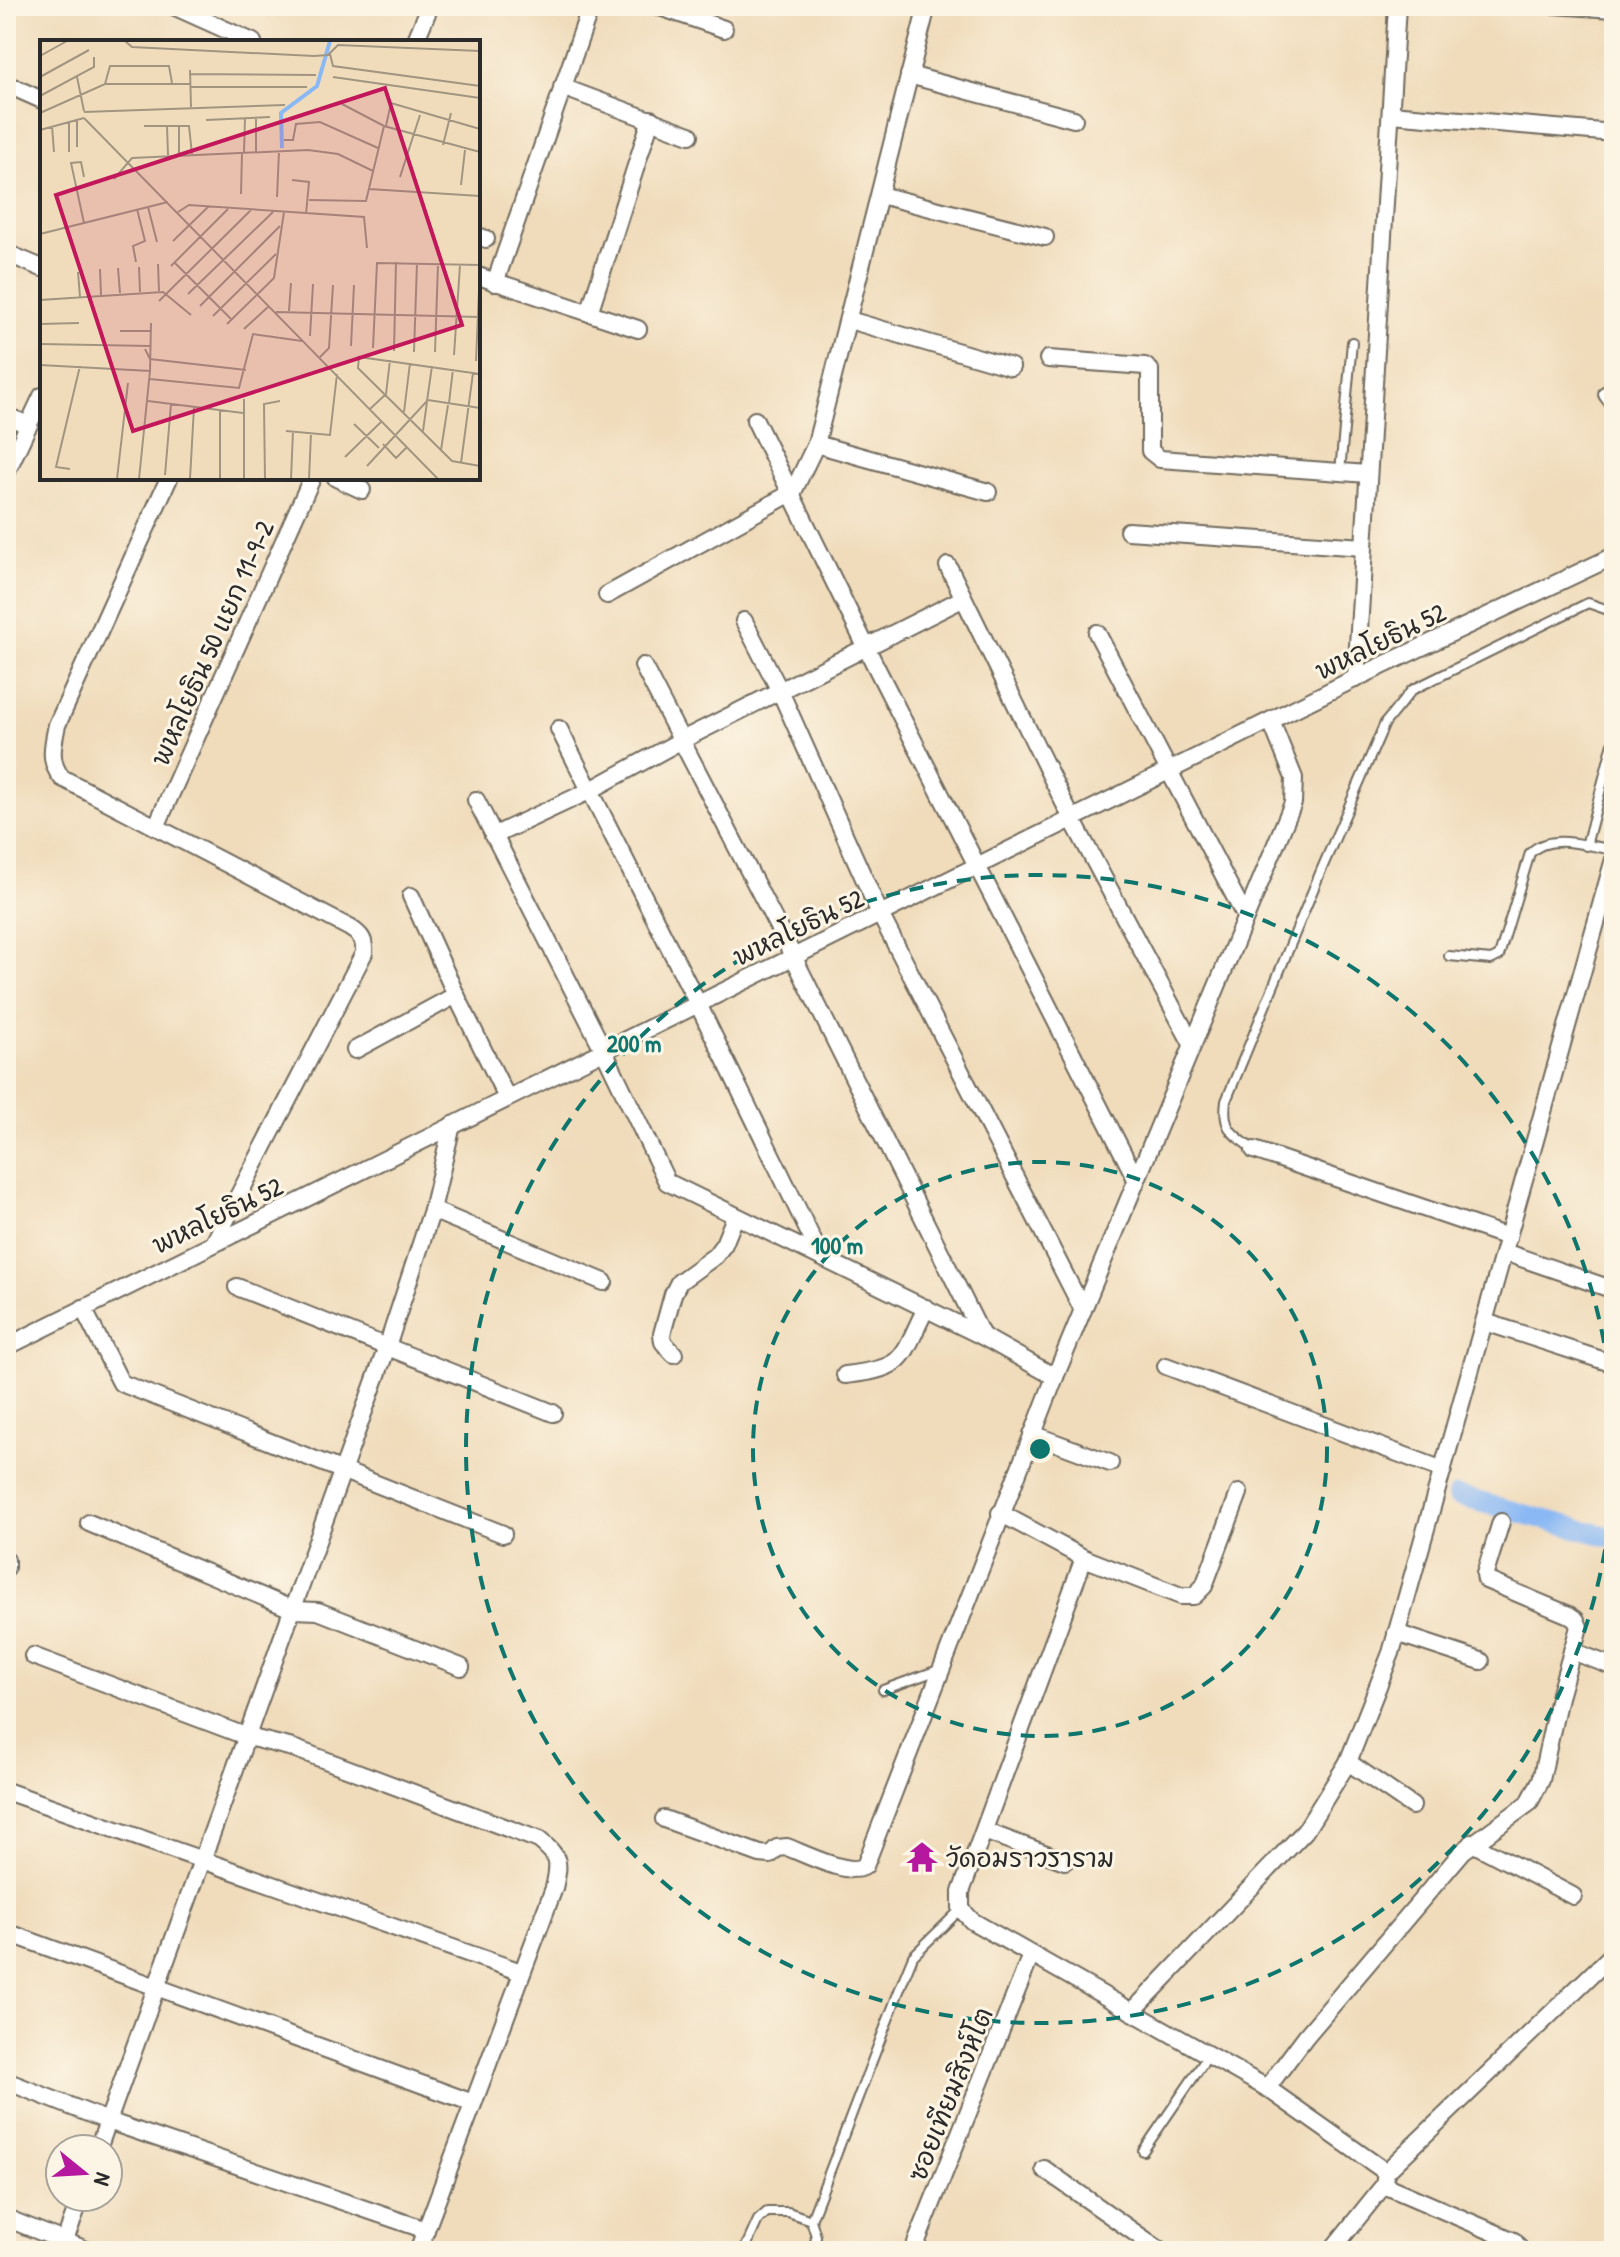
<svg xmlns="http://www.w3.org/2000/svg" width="1620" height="2257" viewBox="0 0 1620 2257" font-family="'Patrick Hand','Playpen Sans Thai',sans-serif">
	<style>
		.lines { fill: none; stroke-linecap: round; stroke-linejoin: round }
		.canal { stroke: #89b8f4; stroke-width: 20 }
		.lane-casing { stroke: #70695d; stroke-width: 12 }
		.street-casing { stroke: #70695d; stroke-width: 20 }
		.lane { stroke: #fff; stroke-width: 8 }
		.street { stroke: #fff; stroke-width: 16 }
		.ring { fill: none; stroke: #0f766e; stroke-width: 4; stroke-dasharray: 14 10 }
		.labels { text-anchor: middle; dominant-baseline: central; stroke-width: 6; stroke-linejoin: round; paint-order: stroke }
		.street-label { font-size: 26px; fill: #2b2b2b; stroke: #fcf5e5 }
		.poi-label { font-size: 26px; fill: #2b2b2b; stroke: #fcf5e5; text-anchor: start }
		.inset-river { fill: none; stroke: #89b8f4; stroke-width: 4 }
		.inset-road { fill: none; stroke: #a19581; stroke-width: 2 }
		.view { fill: #c2185b; fill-opacity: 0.15; stroke: #c2185b; stroke-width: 4 }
		.inset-edge { fill: none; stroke: #2b2b2b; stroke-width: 4 }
		.centre { fill: #0f766e; stroke: #fcf5e5; stroke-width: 4 }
		.ring-label { font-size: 24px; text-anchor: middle; font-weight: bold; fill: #0f766e; stroke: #fcf5e5; stroke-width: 6; stroke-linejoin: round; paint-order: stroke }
	</style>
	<rect width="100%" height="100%" fill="#fcf5e5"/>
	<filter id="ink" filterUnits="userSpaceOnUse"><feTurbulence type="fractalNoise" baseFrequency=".0125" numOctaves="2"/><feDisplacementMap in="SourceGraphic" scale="16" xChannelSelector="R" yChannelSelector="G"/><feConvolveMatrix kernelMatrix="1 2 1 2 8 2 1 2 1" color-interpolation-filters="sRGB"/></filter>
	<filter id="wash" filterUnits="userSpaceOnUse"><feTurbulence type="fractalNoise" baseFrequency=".006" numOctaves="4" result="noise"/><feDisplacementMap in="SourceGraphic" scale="32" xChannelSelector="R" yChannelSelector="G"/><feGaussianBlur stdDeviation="1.8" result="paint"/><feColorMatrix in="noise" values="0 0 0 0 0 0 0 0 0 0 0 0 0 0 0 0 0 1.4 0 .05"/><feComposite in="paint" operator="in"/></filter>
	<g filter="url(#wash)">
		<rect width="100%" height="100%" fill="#f0dcbb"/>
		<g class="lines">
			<path class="canal" d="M1457 1496 1614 1538"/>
		</g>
	</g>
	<g filter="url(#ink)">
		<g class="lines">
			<defs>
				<g id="lane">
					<path d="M1508 6 1614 13"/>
					<path d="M1340 472 1352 342"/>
					<path d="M1586 846 1614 739"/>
					<path d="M1449 956 1491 960 1499 956 1530 853C1550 832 1587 846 1614 850"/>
					<path d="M1254 1150C1233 1134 1222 1130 1226 1101L1320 873 1385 723 1412 690 1588 603 1614 612"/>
					<path d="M883 1690 941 1669"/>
					<path d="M1143 2151 1208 2056"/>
					<path d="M744 2251 758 2220 767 2212H788L811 2220"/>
					<path d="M814 2251 816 2236 811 2220 904 1978 913 1956 961 1909"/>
				</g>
				<g id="street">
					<path d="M173 6 253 42"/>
					<path d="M657 6 724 29"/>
					<path d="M415 42 430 6"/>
					<path d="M909 75 1074 119"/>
					<path d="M6 84 42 100"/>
					<path d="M562 87 690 135"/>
					<path d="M1391 114 1614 133"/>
					<path d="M880 195 1045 237"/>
					<path d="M478 236 486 239"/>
					<path d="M6 253 42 268"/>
					<path d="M478 276 638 329"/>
					<path d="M495 283 591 6"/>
					<path d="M589 313 651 119"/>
					<path d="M849 320 1011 367"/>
					<path d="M1048 359 1145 366 1150 370V451L1160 459 1368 474"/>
					<path d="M1607 394 1614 403"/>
					<path d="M6 416 29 425"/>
					<path d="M755 420 874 663 1136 1179"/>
					<path d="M816 444 988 492"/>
					<path d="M6 473 42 396"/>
					<path d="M169 478 57 725C53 744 48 762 62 778L350 928C361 935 365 940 364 953L214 1243"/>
					<path d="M336 478 362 490"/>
					<path d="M1128 531 1364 547"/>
					<path d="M948 566 1072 819 1192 1044"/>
					<path d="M607 595 793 492 816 444 927 6"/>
					<path d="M744 621 780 691 880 914 1083 1310"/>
					<path d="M1097 633 1245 916"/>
					<path d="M643 666 793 956 982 1336"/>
					<path d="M1356 679 1397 6"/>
					<path d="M559 729 698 1004 820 1255"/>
					<path d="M476 800 604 1051 667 1182 982 1336 1055 1377"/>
					<path d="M156 827 312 478"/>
					<path d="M493 836 589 791 682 740 962 599"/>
					<path d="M411 896 456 995 507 1098"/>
					<path d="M355 1050 456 995"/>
					<path d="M1254 1150 1508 1237"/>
					<path d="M432 1210 604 1282"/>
					<path d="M1504 1252 1614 1290"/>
					<path d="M237 1287 553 1413"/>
					<path d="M83 1308 121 1383 503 1534"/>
					<path d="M1485 1322 1614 1364"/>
					<path d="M6 1347 1350 681 1614 556"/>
					<path d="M674 1354 663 1342 662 1334 673 1294 679 1282 715 1256 724 1244 735 1217"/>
					<path d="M1166 1366 1443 1470"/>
					<path d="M845 1375C907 1368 900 1360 926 1308"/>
					<path d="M1032 1434 1110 1463"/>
					<path d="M1000 1513 1084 1558 1181 1596H1194L1204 1586 1239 1493"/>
					<path d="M89 1523 294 1610 318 1611 461 1667"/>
					<path d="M1084 1558 961 1892V1909L972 1921 1267 2088 1386 2172"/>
					<path d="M6 1560V1568"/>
					<path d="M1396 1633 1481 1661"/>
					<path d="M1572 1651 1614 1667"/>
					<path d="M33 1656 248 1737 293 1748 539 1840C560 1857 560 1862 554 1888L418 2251"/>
					<path d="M1348 1762 1412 1806"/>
					<path d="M6 1791 521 1972"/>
					<path d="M664 1819 760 1854 770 1855 777 1848 787 1847C805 1854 850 1877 865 1866L1055 1377 1293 803 1294 778 1271 721"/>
					<path d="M984 1831 1065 1861"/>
					<path d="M1472 1843 1573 1896"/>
					<path d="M6 1932 473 2103"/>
					<path d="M1132 2012 1305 1831 1348 1762 1391 1653 1614 859"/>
					<path d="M6 2081 108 2121 426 2230"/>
					<path d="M1267 2088 1306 2036 1463 1851 1529 1803 1541 1780 1559 1697 1579 1627 1576 1620 1569 1615 1486 1580 1485 1574 1501 1522"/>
					<path d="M98 2149 387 1347 432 1210 452 1125"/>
					<path d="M1044 2169 1161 2251"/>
					<path d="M1384 2185 1514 2241 1521 2251"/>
					<path d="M6 2218 89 2251"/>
					<path d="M61 2251 81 2197"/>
					<path d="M913 2251 1031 1955"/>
					<path d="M1331 2251 1384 2185 1386 2172 1613 1954"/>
				</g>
			</defs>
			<use href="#lane" class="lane-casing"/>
			<use href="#street" class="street-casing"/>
			<use href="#lane" class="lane"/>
			<use href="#street" class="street"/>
		</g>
	</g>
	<g class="ring">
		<circle cx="1040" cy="1449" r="287"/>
		<path d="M1614 1454A574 574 0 1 1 1614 1444"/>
	</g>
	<defs>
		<symbol id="temple-bare" viewBox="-9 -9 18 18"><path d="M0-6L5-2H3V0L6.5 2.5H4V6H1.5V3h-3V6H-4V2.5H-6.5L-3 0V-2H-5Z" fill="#b5179e" stroke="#fcf5e5" stroke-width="2.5" paint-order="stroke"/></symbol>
	</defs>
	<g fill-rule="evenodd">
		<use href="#temple-bare" x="900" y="1835" width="44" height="44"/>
	</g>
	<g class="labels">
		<g class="street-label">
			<text transform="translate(1380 641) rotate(-26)">พหลโยธิน 52</text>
			<text transform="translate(212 643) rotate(-66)">พหลโยธิน 50 แยก 11-9-2</text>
			<text transform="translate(798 927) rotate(-26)">พหลโยธิน 52</text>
			<text transform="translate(217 1215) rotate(-26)">พหลโยธิน 52</text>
			<text transform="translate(950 2094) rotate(-68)">ซอยเทียมสิงห์โต</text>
		</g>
		<g class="poi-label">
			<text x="946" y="1857">วัดอมราวราราม</text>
		</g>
	</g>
	<g transform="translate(40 40)">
		<rect width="440" height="440" fill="#f0dcbb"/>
		<path class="inset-river" d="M242 108 241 73 277 46 290 1"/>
		<path class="inset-road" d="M85 1 92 7 274 16 288 15 298 5 440 11M290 14 293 26 440 46M0 16 27 1M150 30 151 67M150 34 276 35M0 37 49 10M37 37 44 71M293 37 440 58M65 44 70 26H129L132 43M150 47H267M0 56 54 27V17M302 64 344 86 440 112M44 72 245 65M0 73 65 44H150M44 78 398 439M216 79V112M37 80V107M166 80 230 77M29 82V112M139 85V115M12 86 14 112M104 86H149L152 114M127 86 128 115M346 86 351 63 440 89M0 90 44 78M244 100H253L256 84 280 82 338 108M403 105 411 73M204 112 205 78M360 137 380 75M74 139 92 118 268 110 298 114 333 131M252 140 269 142 266 174M421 145 425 110M329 149 440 156M201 154 202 113M237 157 239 111M269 160 326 161 344 86M108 167 117 202M138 172 149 165 324 177 327 208M44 183 31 123 41 122 44 137M0 194 128 162M133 201 168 167M96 222 93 206 105 201 97 169M135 223 192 280M118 224 119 251M131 226 188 169M99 227 100 252M78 228 80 253M60 229 61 255M38 232 40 257M148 254 233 172M0 260 123 252 151 275M119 261 211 170M160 266 240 186M249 271 251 243M236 272 440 277M173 276 236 214M0 284 39 283M187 284 234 238 244 172M204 289 229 266M80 291H111M270 296 273 244M0 304 111 306M311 306 314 245M333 308 337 223 440 225M105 309 110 319 206 330M354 311 356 222M374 312 377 223M395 312 398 224M414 315 420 225M280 317 289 308 293 245M436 321 440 227M0 325 110 331 99 439M110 331 111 283M440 334 319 317 318 328 412 421 440 426M110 339 199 348 213 294 262 301M204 359V439M388 360 440 368M108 361 203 373M409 363 413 329M330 369 346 354 350 320M364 372 370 323M314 384 339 408M246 391 290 395 297 334M383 391 387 362M343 404 356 418 367 407M401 410 408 365M305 417 342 381M421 423 433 333M327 426 387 361 392 326M30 429 16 427 40 326M125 435 131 364M77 439 88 343M150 439 154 367M180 439V370M225 439 224 364 240 361M251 439 253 391M269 439 271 393"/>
		<path class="view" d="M345 48 422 285 93 391 16 155Z"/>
		<rect width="440" height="440" class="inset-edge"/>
	</g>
	<circle cx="1040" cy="1449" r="12" class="centre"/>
	<g class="ring-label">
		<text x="634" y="1052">200 m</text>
		<text x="837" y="1254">100 m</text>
	</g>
	<rect width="1620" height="2257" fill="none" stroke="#fcf5e5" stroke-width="32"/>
	<g transform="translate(84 2173) rotate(108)"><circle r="38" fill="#fcf5e5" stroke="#a8a49b" stroke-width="2"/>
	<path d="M0-6L14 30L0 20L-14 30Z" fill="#b5179e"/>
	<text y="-12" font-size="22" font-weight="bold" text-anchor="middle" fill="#2b2b2b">N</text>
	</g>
</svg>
